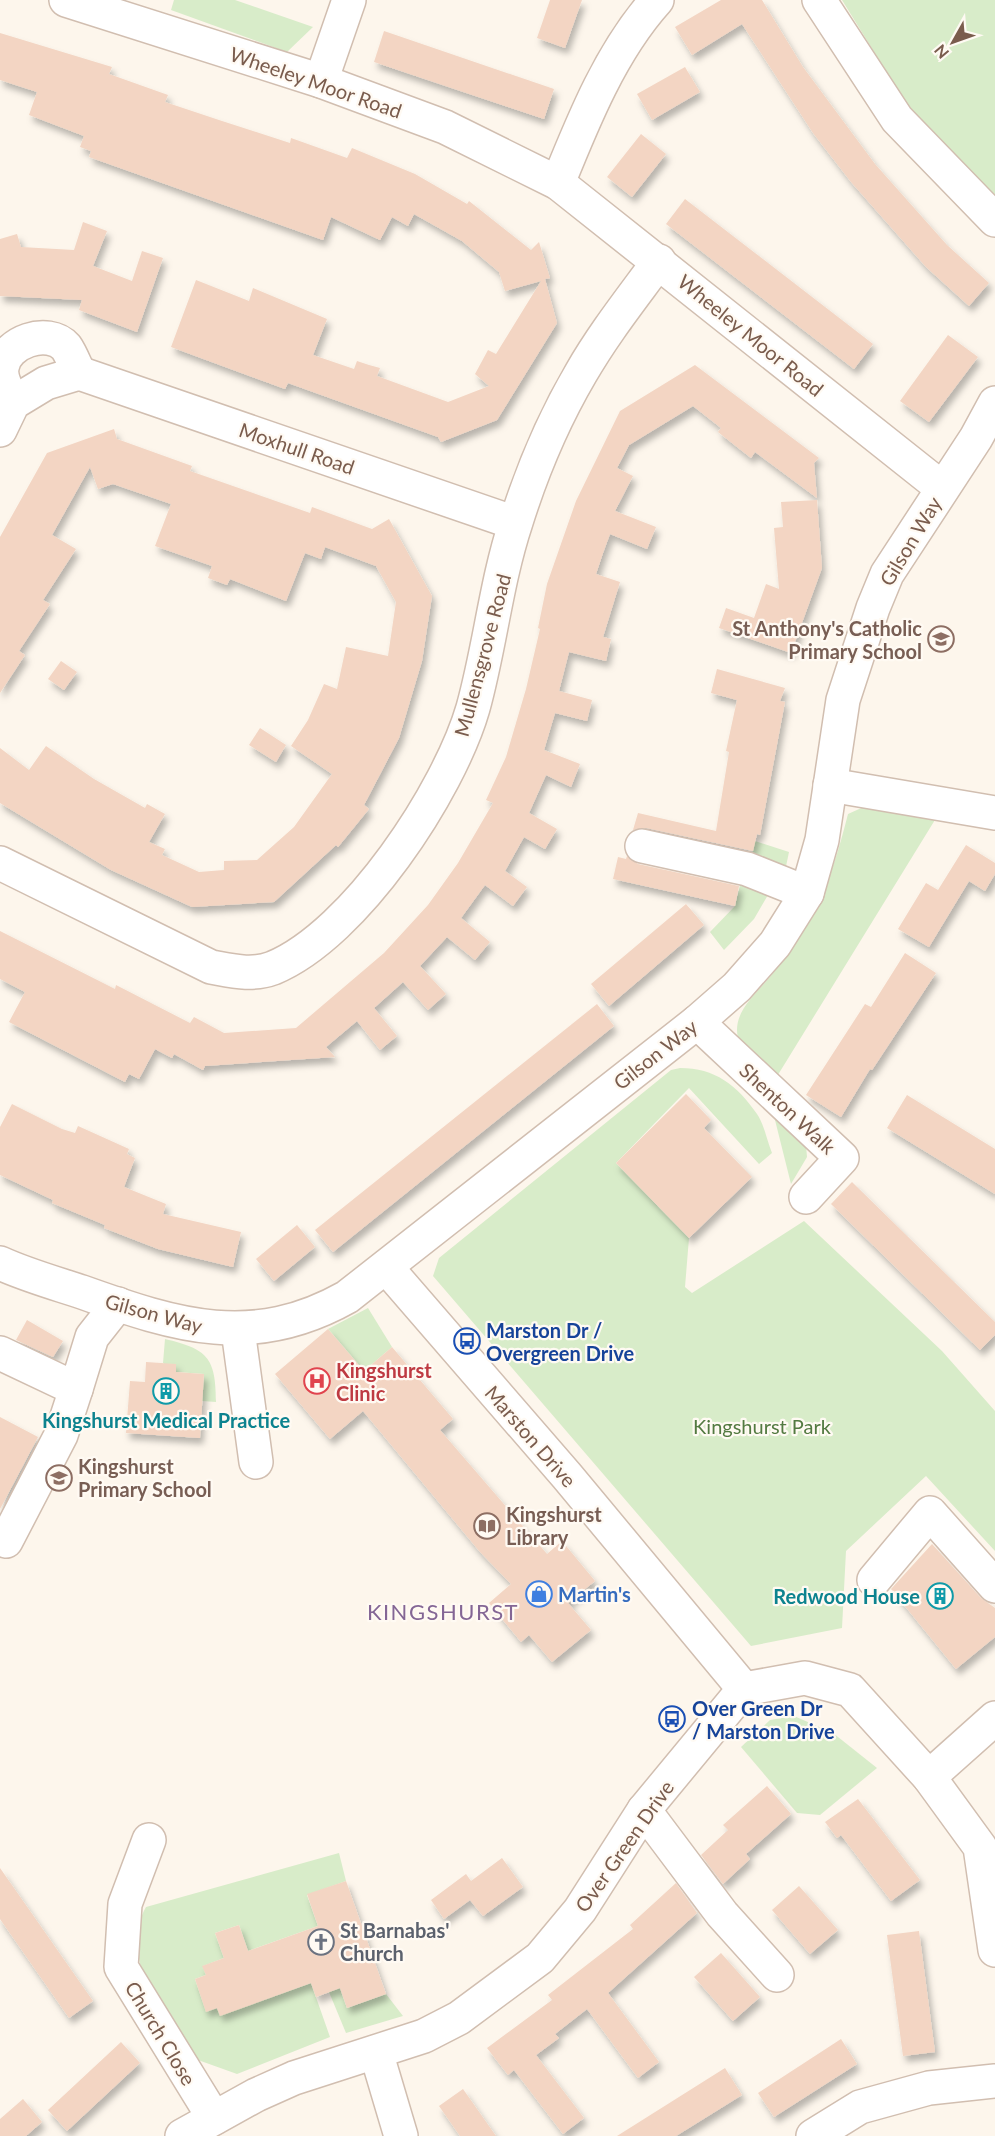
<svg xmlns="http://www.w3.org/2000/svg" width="995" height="2136" font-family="Lato,sans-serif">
  <defs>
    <filter id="shadow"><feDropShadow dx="3.5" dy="6" stdDeviation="3" flood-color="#0004"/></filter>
  </defs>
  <rect width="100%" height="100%" fill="#fdf6ec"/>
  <g fill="#d8ecc9">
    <polygon points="174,0 235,0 313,27 287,52 171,10"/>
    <polygon points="842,0 995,0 995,195 908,107"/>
    <path d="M868,805L938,815L776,1078C761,1066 737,1052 737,1030C737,1009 756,994 769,978C815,924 831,881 848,814Z"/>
    <polygon points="755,841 789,852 784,876 751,860"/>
    <polygon points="748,877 772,888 754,919 724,950 710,932 735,906 740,885"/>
    <path d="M680,1068C715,1068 737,1085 757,1114C764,1124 767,1141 772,1153L759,1164L689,1088L616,1163L689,1238L685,1287L692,1293L804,1221L942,1351L995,1411V1551L926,1476L846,1551L842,1628L751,1646L433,1276L439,1258L671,1070Z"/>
    <polygon points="773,1112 806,1145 807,1157 791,1184"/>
    <polygon points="368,1308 392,1347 364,1371 328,1329"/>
    <path d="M165,1339C207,1349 216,1357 216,1402L202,1401L204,1374L176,1372L163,1363Z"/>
    <polygon points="794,1716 833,1733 877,1768 820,1815 797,1813 741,1747 770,1720"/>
    <path d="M339,1853L346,1881L307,1895L318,1926L248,1951L239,1925L215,1933L224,1958L203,1966L206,1975L195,1979L206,2011L217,2008L220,2015L311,1983L330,2037L237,2074L198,2060L141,1968C136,1947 135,1926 146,1907Z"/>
    <polygon points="340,1988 347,2008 386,1994 403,2016 346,2033 329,1992"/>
  </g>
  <g fill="#f3d5c3" filter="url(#shadow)">
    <polygon points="550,0 582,0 565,48 537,38"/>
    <polygon points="721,0 762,0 803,67 875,164 947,245 989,283 969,306 926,267 851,182 813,133 742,24 692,55 675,27"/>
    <polygon points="384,31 554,89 544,119 374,62"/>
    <polygon points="0,33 112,67 109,74 168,95 165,102 222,121 290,143 291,138 347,158 352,148 415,174 467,204 469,201 531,250 539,242 550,278 545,279 557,323 497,420 441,442 438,437 288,383 285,389 171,347 196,280 249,301 253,288 327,319 313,355 354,369 357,361 369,365 380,368 377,376 448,402 489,386 475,374 488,350 496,354 541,281 505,291 499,272 462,241 414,214 408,226 392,217 380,240 331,217 323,240 89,157 91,151 80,147 84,136 29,115 37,92 0,80"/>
    <polygon points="685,67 700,92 652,120 637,94"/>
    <polygon points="641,134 666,154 632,197 607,177"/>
    <polygon points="685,199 873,344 854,369 666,224"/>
    <polygon points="83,222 107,231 93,266 132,281 142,251 163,258 137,332 79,310 82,300 0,296 0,239 17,234 21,247 74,250"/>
    <polygon points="948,335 978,357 929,422 900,401"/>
    <polygon points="695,365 819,458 814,463 817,498 755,452 751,458 718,432 721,428 693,406 629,445 617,468 633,476 615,511 656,527 647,549 610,534 603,553 596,574 620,582 603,637 611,639 606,661 569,652 559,691 592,700 587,721 555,713 544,750 580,764 571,787 546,775 529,813 557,829 545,849 524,837 505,871 527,887 513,906 485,885 461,918 490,942 475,960 447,937 420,966 446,994 428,1010 403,982 374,1008 397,1036 380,1050 357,1021 326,1047 335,1057 205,1066 203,1070 174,1054 172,1058 155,1049 139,1079 129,1074 125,1082 9,1022 25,992 0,979 0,931 115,989 116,985 190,1023 194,1017 224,1033 296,1028 384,953 428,905 458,863 493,803 486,800 506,757 526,689 540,629 538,628 547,584 576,501 620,411"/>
    <polygon points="114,429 117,439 192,466 190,471 310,513 312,507 372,529 389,519 432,596 422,661 399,738 364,805 369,809 338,847 336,845 274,902 192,907 111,870 0,803 0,748 29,770 46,746 94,779 145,808 147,804 165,814 149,842 165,849 162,855 199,872 224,870 224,861 257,860 294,827 332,774 291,746 308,720 324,684 337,689 346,647 388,656 396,602 376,566 325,547 321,559 305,553 286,601 230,579 227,585 208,578 212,566 155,546 171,504 113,484 98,489 90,467 52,535 76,549 43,600 50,604 19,651 25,655 0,693 0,537 47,453"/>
    <polygon points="817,500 822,568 791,653 719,628 726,608 754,618 766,584 779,589 774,528 783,527 781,502"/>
    <polygon points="61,661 77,672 64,690 48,679"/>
    <polygon points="717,669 785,688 780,701 785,702 760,835 757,834 753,851 646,828 633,830 638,813 716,831 729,752 726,751 737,700 711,693"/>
    <polygon points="260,728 286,745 276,762 249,745"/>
    <polygon points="966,845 995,863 995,874 985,891 969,881 929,947 898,929 926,883 938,890"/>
    <polygon points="627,856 638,864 739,886 735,906 613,879 618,857 626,859"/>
    <polygon points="686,904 704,925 609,1006 591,984"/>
    <polygon points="905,953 936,973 872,1070 870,1069 841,1117 806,1095 865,1004 871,1007"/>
    <polygon points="597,1004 614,1026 333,1252 315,1230"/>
    <polygon points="686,1094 711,1120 704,1128 752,1177 689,1238 616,1163"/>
    <polygon points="907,1095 995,1149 995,1194 887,1128"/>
    <polygon points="12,1104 62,1129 75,1133 78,1126 129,1149 127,1154 135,1158 124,1187 166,1204 163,1214 241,1232 233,1267 158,1249 104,1228 105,1225 52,1203 53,1200 0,1175 0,1127"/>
    <polygon points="852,1182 995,1322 995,1335 980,1350 831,1204"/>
    <polygon points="297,1225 315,1247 274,1281 256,1259"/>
    <polygon points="27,1320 63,1341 53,1357 16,1340"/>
    <polygon points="328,1329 364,1371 392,1347 453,1419 440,1430 547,1554 562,1541 595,1581 568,1603 591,1630 552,1662 529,1635 521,1642 489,1603 511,1584 480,1552 363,1411 330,1439 275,1374"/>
    <polygon points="146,1362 176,1364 176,1372 204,1374 200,1438 126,1433 130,1381 145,1382"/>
    <polygon points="0,1417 38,1437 0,1509"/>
    <polygon points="932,1544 981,1598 995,1608 995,1637 956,1669 891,1589"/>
    <polygon points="767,1786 791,1814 746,1854 750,1859 723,1884 701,1855 728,1830 723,1825"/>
    <polygon points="858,1799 920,1880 891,1901 841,1835 837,1838 825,1822"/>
    <polygon points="502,1858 523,1887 483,1916 470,1900 444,1919 431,1900 466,1874 471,1881"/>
    <polygon points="0,1868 93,2001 69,2018 0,1919"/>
    <polygon points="346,1881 386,1994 347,2008 340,1988 316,1997 311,1983 220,2016 217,2008 206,2012 195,1979 206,1975 202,1966 224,1958 215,1933 239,1925 248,1951 318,1926 307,1894"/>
    <polygon points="676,1883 697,1913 608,1993 659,2062 638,2078 587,2009 555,2034 559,2038 536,2055 584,2118 563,2134 514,2070 508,2075 487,2048 552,2000 548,1995 633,1929 630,1925"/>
    <polygon points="799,1886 838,1930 810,1954 772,1910"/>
    <polygon points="919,1931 935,2052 903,2056 887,1935"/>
    <polygon points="721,1953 760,1997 733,2021 694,1977"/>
    <polygon points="841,2039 857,2064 774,2117 758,2093"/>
    <polygon points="121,2042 140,2063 67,2131 48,2110"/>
    <polygon points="725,2068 742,2095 676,2136 617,2136"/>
    <polygon points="463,2089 496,2136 460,2136 439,2106"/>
    <polygon points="23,2099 42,2122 26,2136 0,2136 0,2119"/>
  </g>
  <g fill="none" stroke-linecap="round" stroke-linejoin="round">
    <g stroke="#d1beb0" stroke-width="36">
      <g id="minor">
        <polyline points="66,0 321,81 445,127 558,183 942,488"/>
        <polyline points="819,0 897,119 995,220"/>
        <polyline points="321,81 349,0"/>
        <path d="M558,183C583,121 611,51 657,0"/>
        <path d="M13,403C9,393 0,379 2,368C5,342 48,327 66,347C71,354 75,365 79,373"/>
        <polyline points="0,430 13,403 46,383 79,373 515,523"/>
        <polyline points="830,785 995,813"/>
        <polyline points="642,846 747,869 807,893"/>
        <path d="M0,863L211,967C233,971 252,976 273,968C355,934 449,791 473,708C490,647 496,582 516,522C532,471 554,419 581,373C604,333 632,298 659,261"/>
        <polyline points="697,1022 842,1158 806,1197"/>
        <path d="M0,1263C26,1275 55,1283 82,1292C177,1326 253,1350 347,1297L697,1022L737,987L775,944L807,893L822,840L843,700L873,608L887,574L976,438L995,403"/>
        <polyline points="386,1267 567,1476 744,1689"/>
        <polyline points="238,1330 256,1462"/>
        <polyline points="0,1353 76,1389 92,1337 118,1304"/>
        <polyline points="6,1541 61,1435 76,1389"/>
        <polyline points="874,1580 930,1513 995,1586"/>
        <polyline points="929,1777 995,1718"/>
        <polyline points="644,1810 722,1914 777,1975"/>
        <polyline points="149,1840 125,1904 121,1967 214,2118"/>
        <polyline points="376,2052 401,2136"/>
        <polyline points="182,2136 256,2095 294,2078 424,2036 459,2018 540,1958 580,1910 644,1810 744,1689 805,1678 850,1690 929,1777 980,1847 995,1950"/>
        <polyline points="813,2136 860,2107 929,2088 995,2081"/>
      </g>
    </g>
    <use href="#minor" stroke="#fff" stroke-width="33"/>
  </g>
  <defs>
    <g id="school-ring" transform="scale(1.35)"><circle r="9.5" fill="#fffaf3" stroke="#8d6e63" stroke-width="1.5"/><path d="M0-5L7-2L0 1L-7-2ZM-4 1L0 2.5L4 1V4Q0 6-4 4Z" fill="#8d6e63"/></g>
    <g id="bus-ring" transform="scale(1.35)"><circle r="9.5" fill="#fffaf3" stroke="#1a4fb4" stroke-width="1.5"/><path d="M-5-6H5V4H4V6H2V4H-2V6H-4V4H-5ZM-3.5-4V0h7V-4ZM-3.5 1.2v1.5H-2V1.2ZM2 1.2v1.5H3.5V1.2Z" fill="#1a4fb4"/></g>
    <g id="hospital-ring" transform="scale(1.35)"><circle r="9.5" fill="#fffaf3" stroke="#e0444e" stroke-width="1.5"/><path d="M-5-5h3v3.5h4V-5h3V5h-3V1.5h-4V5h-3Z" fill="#e0444e"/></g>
    <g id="building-ring" transform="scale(1.35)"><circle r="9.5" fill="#fffaf3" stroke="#0f9aa8" stroke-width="1.5"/><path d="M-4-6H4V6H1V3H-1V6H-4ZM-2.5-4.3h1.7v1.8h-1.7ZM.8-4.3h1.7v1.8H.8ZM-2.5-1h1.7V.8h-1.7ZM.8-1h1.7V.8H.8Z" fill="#0f9aa8"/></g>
    <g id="library-ring" transform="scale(1.35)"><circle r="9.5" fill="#fffaf3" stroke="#8d6e63" stroke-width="1.5"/><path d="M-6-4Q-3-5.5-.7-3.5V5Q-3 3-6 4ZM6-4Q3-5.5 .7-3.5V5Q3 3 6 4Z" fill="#8d6e63"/></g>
    <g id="shop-ring" transform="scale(1.35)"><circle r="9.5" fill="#fffaf3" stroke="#3f7fe0" stroke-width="1.5"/><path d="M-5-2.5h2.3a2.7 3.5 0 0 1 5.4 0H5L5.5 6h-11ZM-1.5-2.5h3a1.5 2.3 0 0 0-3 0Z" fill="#3f7fe0"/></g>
    <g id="church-ring" transform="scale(1.35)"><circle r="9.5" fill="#fffaf3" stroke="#6b7280" stroke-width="1.5"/><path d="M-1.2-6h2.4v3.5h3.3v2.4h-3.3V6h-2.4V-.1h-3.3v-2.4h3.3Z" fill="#6b7280"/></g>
  </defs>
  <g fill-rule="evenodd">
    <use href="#school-ring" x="941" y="639"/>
    <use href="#bus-ring" x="467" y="1341"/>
    <use href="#hospital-ring" x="317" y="1381"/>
    <use href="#building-ring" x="166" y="1391"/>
    <use href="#school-ring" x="59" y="1478"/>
    <use href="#library-ring" x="487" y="1526"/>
    <use href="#shop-ring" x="539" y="1594"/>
    <use href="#building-ring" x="940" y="1596"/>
    <use href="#bus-ring" x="672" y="1719"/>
    <use href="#church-ring" x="321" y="1942"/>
  </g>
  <g text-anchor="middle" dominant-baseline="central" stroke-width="4.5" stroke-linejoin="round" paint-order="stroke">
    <g font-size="20" fill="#7a5c4d" stroke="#fffaf3">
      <text transform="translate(316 82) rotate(19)">Wheeley Moor Road</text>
      <text transform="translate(751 335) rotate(39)">Wheeley Moor Road</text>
      <text transform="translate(297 448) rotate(19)">Moxhull Road</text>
      <text transform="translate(910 541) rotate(-59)">Gilson Way</text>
      <text transform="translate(482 655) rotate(-75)">Mullensgrove Road</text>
      <text transform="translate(655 1054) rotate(-38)">Gilson Way</text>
      <text transform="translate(788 1108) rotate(43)">Shenton Walk</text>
      <text transform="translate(154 1313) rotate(15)">Gilson Way</text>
      <text transform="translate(531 1436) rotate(49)">Marston Drive</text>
      <text transform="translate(624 1846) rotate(-55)">Over Green Drive</text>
      <text transform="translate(161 2033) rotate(59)">Church Close</text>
    </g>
    <g font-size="20" font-weight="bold" fill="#785e54" stroke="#fffaf3" text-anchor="start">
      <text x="922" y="628" text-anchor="end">St Anthony's Catholic<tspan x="922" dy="23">Primary School</tspan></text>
      <text x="78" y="1466">Kingshurst<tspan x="78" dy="23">Primary School</tspan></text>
      <text x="506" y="1514">Kingshurst<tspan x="506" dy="23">Library</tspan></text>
    </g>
    <g font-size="20" font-weight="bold" fill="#164399" stroke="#fffaf3" text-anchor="start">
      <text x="486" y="1330">Marston Dr /<tspan x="486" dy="23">Overgreen Drive</tspan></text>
      <text x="692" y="1708">Over Green Dr<tspan x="692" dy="23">/ Marston Drive</tspan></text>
    </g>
    <g font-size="20" font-weight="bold" fill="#be3a42" stroke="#fffaf3" text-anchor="start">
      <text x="336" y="1370">Kingshurst<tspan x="336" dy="23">Clinic</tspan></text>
    </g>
    <g font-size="20" font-weight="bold" fill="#0d838f" stroke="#fffaf3">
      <text x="166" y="1420">Kingshurst Medical Practice</text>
      <text x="920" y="1596" text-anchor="end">Redwood House</text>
    </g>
    <g font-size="20" fill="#537a41" stroke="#fffaf3">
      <text x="762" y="1426">Kingshurst Park</text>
    </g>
    <g font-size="20" font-weight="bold" fill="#366cbe" stroke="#fffaf3" text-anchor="start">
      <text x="558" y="1594">Martin's</text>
    </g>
    <g font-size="20" font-weight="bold" fill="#5b616d" stroke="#fffaf3" text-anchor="start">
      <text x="340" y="1930">St Barnabas'<tspan x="340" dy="23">Church</tspan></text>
    </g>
    <g font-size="22" letter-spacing="1.5" fill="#846695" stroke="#fffaf3">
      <text x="443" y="1611">KINGSHURST</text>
    </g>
  </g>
  <g transform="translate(953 42) rotate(230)" stroke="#fffaf3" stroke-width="4.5" paint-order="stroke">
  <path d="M0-4.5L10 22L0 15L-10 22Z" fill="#7a5c4d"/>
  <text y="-9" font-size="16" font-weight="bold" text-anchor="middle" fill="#7a5c4d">N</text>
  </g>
</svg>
